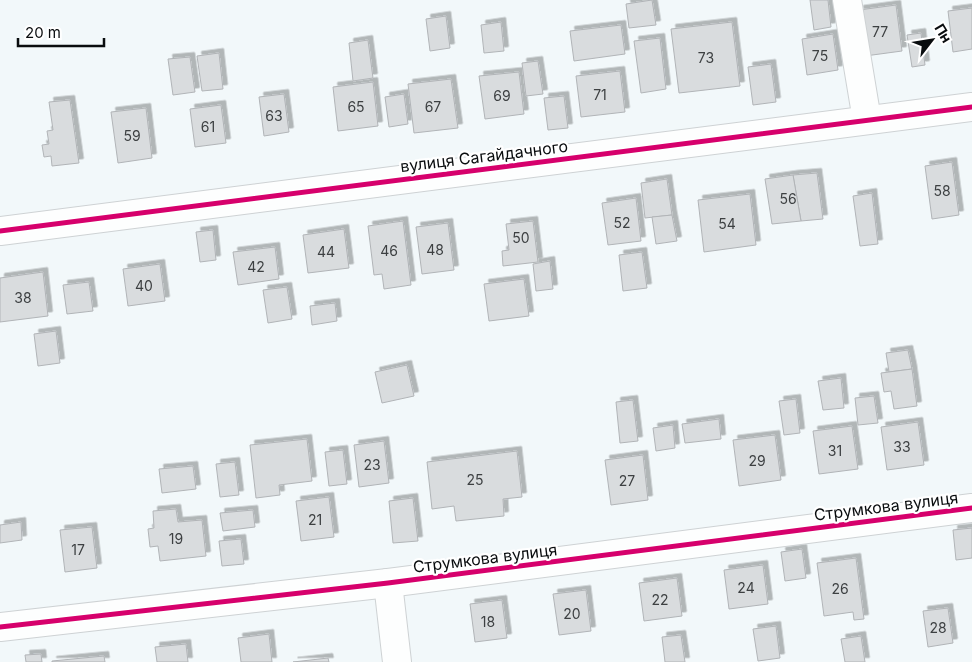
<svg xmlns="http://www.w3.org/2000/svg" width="972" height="662" font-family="Inter,sans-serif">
  <defs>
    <filter id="shadow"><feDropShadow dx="4.5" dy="-4.5" stdDeviation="0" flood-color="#0004"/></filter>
  </defs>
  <rect width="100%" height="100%" fill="#f2f8fa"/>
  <g fill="#d9dcde" stroke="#b1b4b7" filter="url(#shadow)">
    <polygon points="652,0 656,25 629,28 626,4"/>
    <polygon points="810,0 828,0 831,27 814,30"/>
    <polygon points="896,5 902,51 865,56 859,10"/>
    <polygon points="972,8 972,49 953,52 948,11"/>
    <polygon points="446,16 450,48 430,51 426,19"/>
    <polygon points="501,22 504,51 484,53 481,25"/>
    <polygon points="732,22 740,86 679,93 671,29"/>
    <polygon points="621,25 625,54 574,61 570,31"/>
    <polygon points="921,33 925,65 912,67 907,35"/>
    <polygon points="833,34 838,70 807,75 802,39"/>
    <polygon points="660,38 666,89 641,93 634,41"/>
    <polygon points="368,40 373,78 353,81 349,43"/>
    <polygon points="219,53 223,89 202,91 197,56"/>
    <polygon points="190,57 195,92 173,95 168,59"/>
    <polygon points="538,61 543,94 526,96 522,63"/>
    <polygon points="771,64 776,102 753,105 748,67"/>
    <polygon points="620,71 625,112 581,117 576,76"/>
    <polygon points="519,72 524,114 485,119 479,76"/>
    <polygon points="451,79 458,128 414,133 408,84"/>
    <polygon points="373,82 378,126 338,131 333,87"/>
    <polygon points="284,94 289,132 264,136 259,97"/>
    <polygon points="404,94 408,124 389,127 385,97"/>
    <polygon points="564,96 568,128 548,130 544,98"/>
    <polygon points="70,100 79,163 52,166 51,156 44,157 42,145 49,144 47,131 53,130 49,102"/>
    <polygon points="221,105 226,143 195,147 190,109"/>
    <polygon points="146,108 152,158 118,163 111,112"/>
    <polygon points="952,162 959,215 932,219 925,166"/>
    <polygon points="817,173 823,219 801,221 793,175"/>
    <polygon points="793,175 801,221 772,224 765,179"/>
    <polygon points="667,179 672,215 645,218 641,183"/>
    <polygon points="872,193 878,244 860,246 853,196"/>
    <polygon points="750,194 756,245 704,252 698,200"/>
    <polygon points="636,198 641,241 608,245 602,203"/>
    <polygon points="672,215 677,241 656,244 652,217"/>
    <polygon points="403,221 411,285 384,289 382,274 374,275 368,226"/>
    <polygon points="533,221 538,262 503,266 502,251 509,250 506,224"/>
    <polygon points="448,223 454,270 422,274 416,227"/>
    <polygon points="344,229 349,268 308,273 303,235"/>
    <polygon points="213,230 216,260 200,262 196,232"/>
    <polygon points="275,247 279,279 238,285 233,252"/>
    <polygon points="642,252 647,288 623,291 619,255"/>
    <polygon points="550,261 553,289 536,291 533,264"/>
    <polygon points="160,264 165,301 128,306 123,269"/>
    <polygon points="43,272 48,316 0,322 0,278"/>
    <polygon points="524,279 529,316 489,321 484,284"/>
    <polygon points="89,282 93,311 67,314 63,285"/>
    <polygon points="287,287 292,319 268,323 263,290"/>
    <polygon points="335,303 337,321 312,325 310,306"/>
    <polygon points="56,331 60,363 38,366 34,334"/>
    <polygon points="908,350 912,369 889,372 886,353"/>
    <polygon points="407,365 414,396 382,403 375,372"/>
    <polygon points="912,369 917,406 894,409 891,391 884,392 881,373"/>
    <polygon points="841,378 844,408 823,410 818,381"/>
    <polygon points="874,396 878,423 858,425 855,398"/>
    <polygon points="796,399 800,433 784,435 779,401"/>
    <polygon points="633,400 638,441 620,443 616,402"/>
    <polygon points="719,419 721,439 685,443 682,424"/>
    <polygon points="918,422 924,465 887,470 881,427"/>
    <polygon points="673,425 675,448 656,451 653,428"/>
    <polygon points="852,426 858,469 819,474 813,431"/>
    <polygon points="775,435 781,480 739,486 733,440"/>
    <polygon points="307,439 312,481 279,485 280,495 256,498 250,445"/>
    <polygon points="384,441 389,483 359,487 354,445"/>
    <polygon points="343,450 347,484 329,486 325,452"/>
    <polygon points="517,451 522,497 503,499 504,516 456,521 454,506 432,509 427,462"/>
    <polygon points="643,455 648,500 611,505 605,460"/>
    <polygon points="235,462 239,495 220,497 216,464"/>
    <polygon points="193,466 196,489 162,493 159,469"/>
    <polygon points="329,497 334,537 301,541 296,501"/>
    <polygon points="413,498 418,541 393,543 389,501"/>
    <polygon points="176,509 178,522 202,520 206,556 160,561 158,546 150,547 148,529 154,528 153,511"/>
    <polygon points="253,510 255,527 223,531 220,513"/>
    <polygon points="21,522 22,540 0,543 0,525"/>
    <polygon points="92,527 97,568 65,572 60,530"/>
    <polygon points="972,528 972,558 956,560 953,530"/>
    <polygon points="241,539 244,564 222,566 219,541"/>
    <polygon points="802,549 806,578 785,581 781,552"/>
    <polygon points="856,558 864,619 854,620 853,612 824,616 817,563"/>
    <polygon points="763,565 768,604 729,609 724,570"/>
    <polygon points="677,578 682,616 644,621 639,583"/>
    <polygon points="586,590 591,631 559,635 553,594"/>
    <polygon points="502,600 507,638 475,642 470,604"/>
    <polygon points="948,608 953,643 928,647 923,611"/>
    <polygon points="776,626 780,658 758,661 753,629"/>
    <polygon points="269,634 272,662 241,662 238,638"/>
    <polygon points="681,635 685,662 665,662 662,637"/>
    <polygon points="861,636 865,662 845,662 841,639"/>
    <polygon points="186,644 188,662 157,662 155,647"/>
    <polygon points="41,654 42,662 26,662 25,655"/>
    <polygon points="104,656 105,662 52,662 52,661"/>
    <polygon points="328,658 329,662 293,662"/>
  </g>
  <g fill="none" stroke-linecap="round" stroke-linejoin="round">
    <g stroke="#ced2d4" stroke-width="30">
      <g id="minor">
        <polyline points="847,0 867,120"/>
        <polyline points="0,231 972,107"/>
        <polyline points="388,583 397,662"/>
        <polyline points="0,627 388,583 972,508"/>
      </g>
    </g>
    <use href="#minor" stroke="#fdfefe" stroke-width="28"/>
    <g stroke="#fff" stroke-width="8">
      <g id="cycleway">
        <polyline points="0,231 972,107"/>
        <polyline points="0,627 388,583 972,508"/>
      </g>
    </g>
    <use href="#cycleway" stroke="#d6006c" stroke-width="5"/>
  </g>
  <g text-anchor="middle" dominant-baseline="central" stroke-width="4.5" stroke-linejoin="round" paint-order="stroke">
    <g font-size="14" fill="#3d4042">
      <text x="880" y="31">77</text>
      <text x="820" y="55">75</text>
      <text x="706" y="57">73</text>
      <text x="600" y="94">71</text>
      <text x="502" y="95">69</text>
      <text x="356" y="106">65</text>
      <text x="433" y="106">67</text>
      <text x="274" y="115">63</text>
      <text x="208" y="126">61</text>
      <text x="132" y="135">59</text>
      <text x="942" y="190">58</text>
      <text x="788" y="198">56</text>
      <text x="622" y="222">52</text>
      <text x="727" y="223">54</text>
      <text x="521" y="237">50</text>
      <text x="435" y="249">48</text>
      <text x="389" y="250">46</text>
      <text x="326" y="251">44</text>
      <text x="256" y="266">42</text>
      <text x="144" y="285">40</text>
      <text x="23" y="297">38</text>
      <text x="902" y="446">33</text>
      <text x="835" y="450">31</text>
      <text x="757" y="460">29</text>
      <text x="372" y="464">23</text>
      <text x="475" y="479">25</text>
      <text x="627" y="480">27</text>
      <text x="315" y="519">21</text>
      <text x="176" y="538">19</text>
      <text x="78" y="549">17</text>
      <text x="746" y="587">24</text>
      <text x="840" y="588">26</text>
      <text x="660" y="599">22</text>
      <text x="572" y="613">20</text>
      <text x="488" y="621">18</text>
      <text x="938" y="627">28</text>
    </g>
    <g font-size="16" fill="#090c0e" stroke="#fff">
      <text transform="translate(484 156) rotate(-7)">вулиця Сагайдачного</text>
      <text transform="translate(886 506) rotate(-7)">Струмкова вулиця</text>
      <text transform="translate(485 558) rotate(-7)">Струмкова вулиця</text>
    </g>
  </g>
  <g transform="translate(932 40) rotate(59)" stroke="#ffffff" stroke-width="4" paint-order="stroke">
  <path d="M0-4L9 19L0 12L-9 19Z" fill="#090c0e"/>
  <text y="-8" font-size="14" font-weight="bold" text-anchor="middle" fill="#090c0e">Пн</text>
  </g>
  <path d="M18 38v8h86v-8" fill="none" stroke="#090c0e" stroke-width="2.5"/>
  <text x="25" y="38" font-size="15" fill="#090c0e" stroke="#ffffff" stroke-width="4" paint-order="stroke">20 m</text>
</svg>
